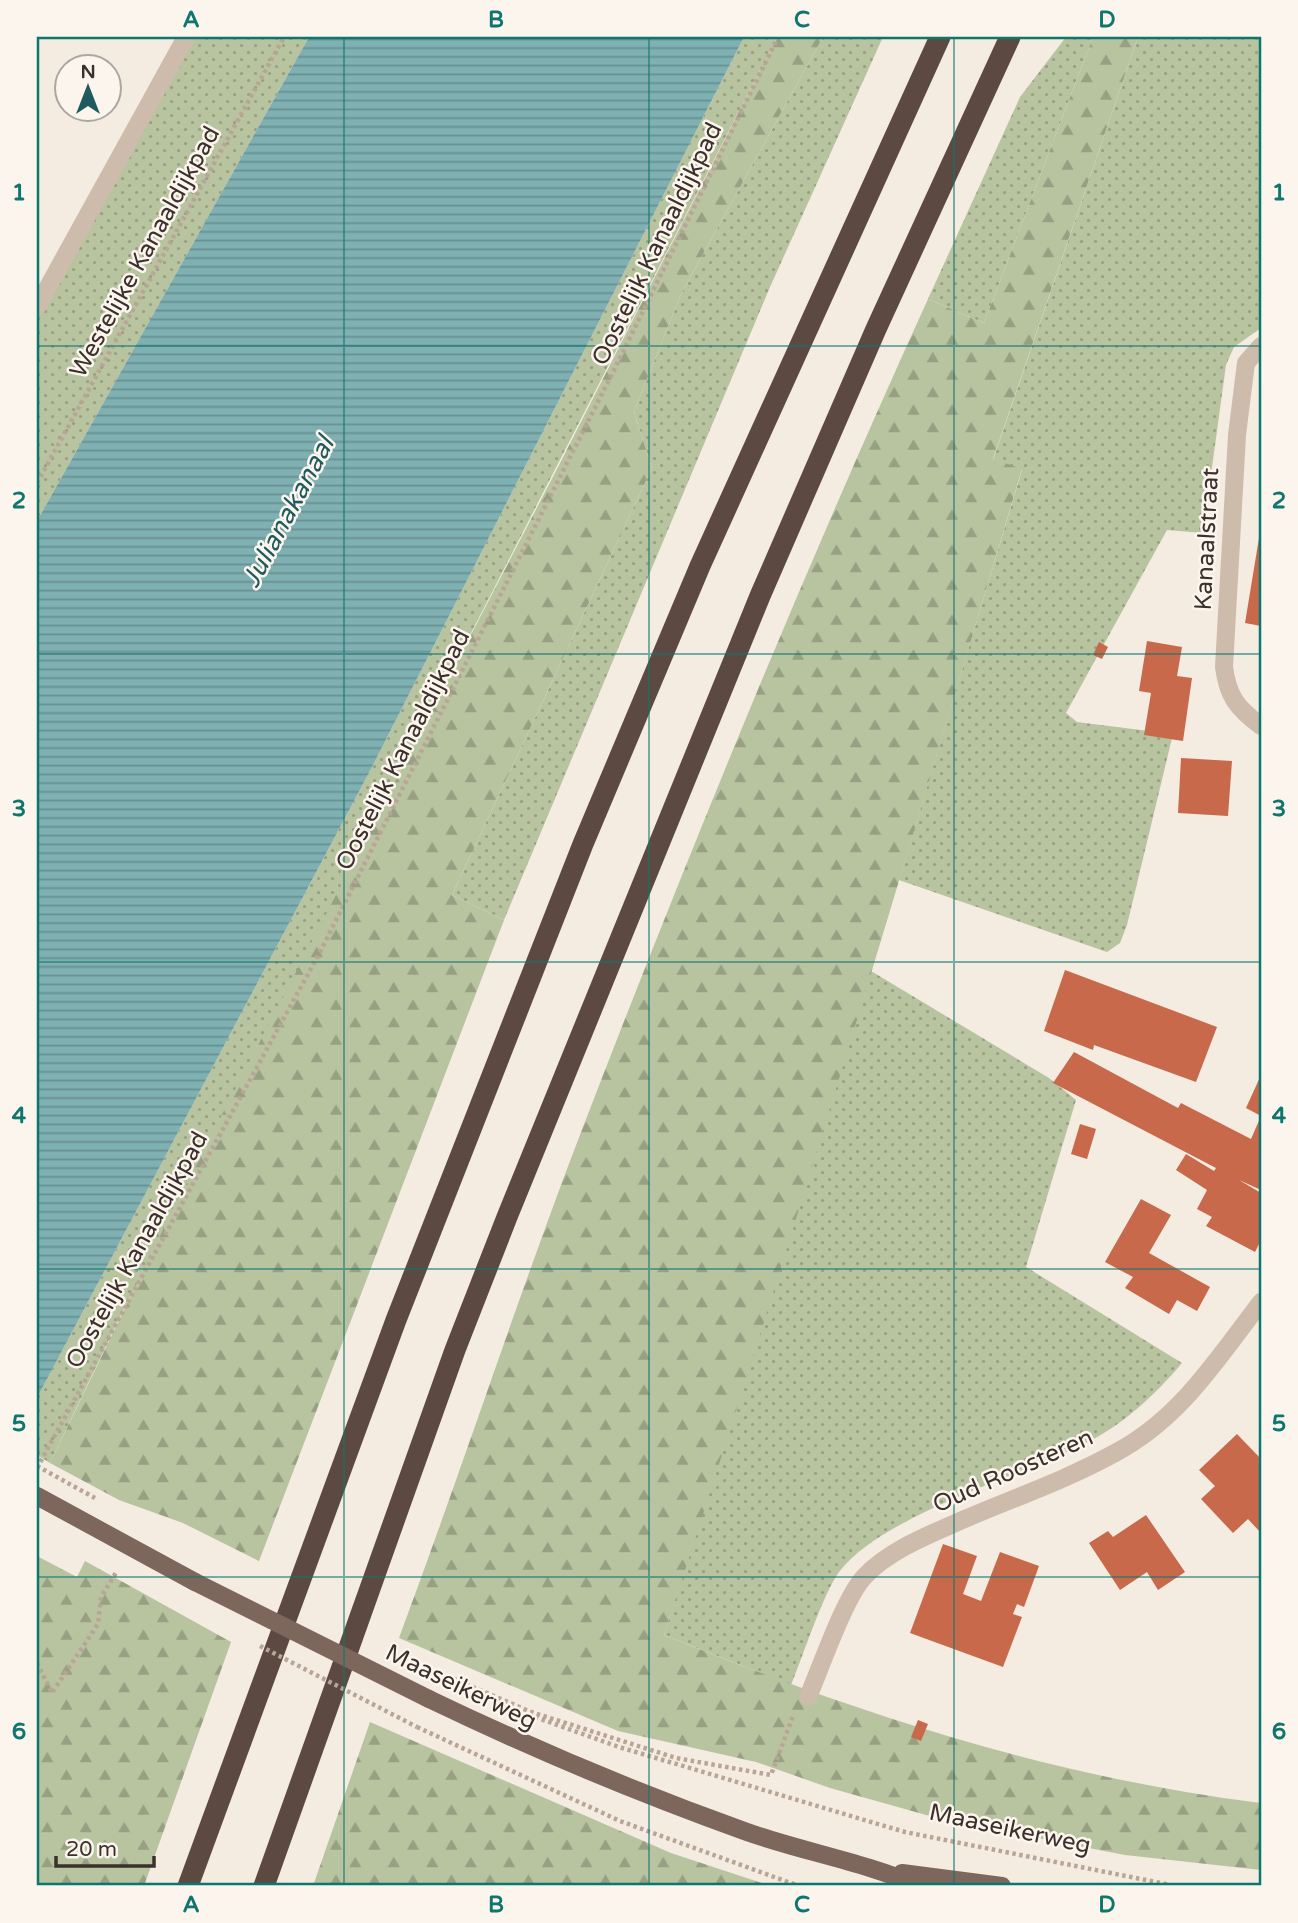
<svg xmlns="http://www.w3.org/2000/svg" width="1298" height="1923" font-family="'Varela Round',sans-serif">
  <defs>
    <pattern id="grass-dots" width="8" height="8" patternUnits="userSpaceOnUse" patternTransform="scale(1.75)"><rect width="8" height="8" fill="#b8c4a0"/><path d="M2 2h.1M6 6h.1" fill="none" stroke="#97a083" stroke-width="1.8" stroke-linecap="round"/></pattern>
    <pattern id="forest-firs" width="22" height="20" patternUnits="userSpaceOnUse" patternTransform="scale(1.75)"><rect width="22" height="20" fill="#b8c4a0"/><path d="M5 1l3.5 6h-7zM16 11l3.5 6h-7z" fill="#97a083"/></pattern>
    <pattern id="water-rules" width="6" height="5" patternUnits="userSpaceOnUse" patternTransform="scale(1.75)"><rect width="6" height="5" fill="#7fb0b2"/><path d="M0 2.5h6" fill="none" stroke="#699091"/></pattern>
  </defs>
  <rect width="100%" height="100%" fill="#f4ebe1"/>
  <g fill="url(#grass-dots)">
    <polygon points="185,37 309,37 37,521 37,307"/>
    <polygon points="744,37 777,37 117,1323 50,1463 37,1455 37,1398 372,767"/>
    <polygon points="823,37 883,37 770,287 504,920 452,895 652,468 634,412 681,294"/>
    <polygon points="1066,37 1093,37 984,323 928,299 1020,97"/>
    <polygon points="1138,37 1261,37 1261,328 1234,347 1226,365 1203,533 1167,530 1066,713 1077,722 1173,734 1127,925 1120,943 1107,952 899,880 1022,470 993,460"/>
    <path d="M871,971L1049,1078L1076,1100L1026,1267L1182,1363C1154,1396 1123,1425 1084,1444C1018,1477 883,1515 839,1572C823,1594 803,1656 791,1685L664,1635Z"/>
  </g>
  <g fill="url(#forest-firs)">
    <polygon points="777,37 823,37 681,294 634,412 652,468 452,895 504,920 259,1561 183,1523 119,1500 50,1463 172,1211 558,467"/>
    <path d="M1093,37H1138L993,459L1022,469C906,859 790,1249 664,1635C860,1714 1051,1777 1261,1803V1870L1125,1855L944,1820L830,1788L756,1762L618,1731L399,1638C462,1469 518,1296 583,1127C690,849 804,571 928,299L984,323Z"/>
    <polygon points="37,1556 77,1577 85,1561 231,1642 144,1886 37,1886"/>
    <polygon points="370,1722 671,1853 771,1886 313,1886"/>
  </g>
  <polygon fill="url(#water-rules)" points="309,37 744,37 372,767 37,1398 37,521"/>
  <g fill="#c8694b">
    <polygon points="1260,532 1261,533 1261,626 1245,623"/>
    <polygon points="1147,641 1182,647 1177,676 1192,678 1183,741 1144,735 1151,693 1139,691"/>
    <polygon points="1099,642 1108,647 1102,659 1093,655"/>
    <polygon points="1181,758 1232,761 1228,816 1178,813"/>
    <polygon points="1065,970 1217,1027 1196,1082 1094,1045 1093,1050 1044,1031"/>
    <polygon points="1074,1052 1178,1108 1181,1103 1251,1139 1261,1116 1246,1108 1261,1075 1261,1190 1239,1180 1261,1193 1261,1240 1255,1252 1206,1226 1212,1217 1197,1209 1207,1190 1176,1170 1186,1154 1214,1171 1216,1168 1053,1083"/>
    <polygon points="1080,1124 1096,1129 1087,1159 1071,1154"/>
    <polygon points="1141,1199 1171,1215 1149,1253 1210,1287 1197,1311 1177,1300 1169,1314 1125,1288 1133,1277 1105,1262"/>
    <polygon points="1237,1434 1261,1459 1261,1533 1248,1519 1233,1533 1201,1499 1215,1486 1199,1470"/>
    <polygon points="1146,1515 1185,1572 1158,1590 1147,1572 1120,1590 1089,1543 1108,1531 1113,1537"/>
    <polygon points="943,1544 977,1556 963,1594 981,1601 1000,1552 1039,1566 1024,1607 1017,1604 1013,1614 1022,1617 1003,1667 910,1633"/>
    <polygon points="918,1720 928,1724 921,1741 911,1737"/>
  </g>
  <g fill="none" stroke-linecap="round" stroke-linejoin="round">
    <g stroke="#b9a596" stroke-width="4.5" stroke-dasharray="3.5 3.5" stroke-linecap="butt">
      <polyline points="37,483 284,37"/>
      <polyline points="37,1468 319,954 615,368 778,37"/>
      <polyline points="37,1663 52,1693 98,1624 101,1597 117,1571"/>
      <polyline points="446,1678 452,1678 531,1712 676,1758 771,1775 793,1716"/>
      <polyline points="535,1717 619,1747 905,1832 1176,1886"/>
      <polyline points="417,1727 620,1821 799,1886"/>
    </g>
    <g stroke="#cdbbac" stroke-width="18">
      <polyline points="37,307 186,37"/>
      <path d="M1261,346L1246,363L1237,435L1224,667C1228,697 1237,708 1261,726"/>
      <path d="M808,1697C821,1667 844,1599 864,1577C888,1551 928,1535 960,1521C1011,1499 1066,1480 1115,1453C1180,1419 1218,1358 1261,1302"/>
    </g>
    <g stroke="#7d675c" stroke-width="18">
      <polyline points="37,1496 195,1582"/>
      <path d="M429,1699C533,1749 638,1793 747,1832C804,1852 864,1862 919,1886"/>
      <polyline points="902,1873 1002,1886"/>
    </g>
    <g stroke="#5c4a42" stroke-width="21">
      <polyline points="188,1886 396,1320 583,844 700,566 940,37"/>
      <polyline points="264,1886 455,1350 507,1217 760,596 876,329 1010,37"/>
    </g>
    <g stroke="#b9a596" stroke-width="4.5" stroke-dasharray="3.5 3.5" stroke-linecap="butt">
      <polyline points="37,1466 95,1498"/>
      <polyline points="260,1646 417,1727"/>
    </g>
    <polyline stroke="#7d675c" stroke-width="18" points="195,1582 429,1699"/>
  </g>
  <path fill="none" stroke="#0f766e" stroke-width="2" stroke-opacity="0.55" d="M344,37V1886M649,37V1886M954,37V1886M37,346H1261M37,654H1261M37,962H1261M37,1269H1261M37,1577H1261"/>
  <g text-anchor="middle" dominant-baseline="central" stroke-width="5" stroke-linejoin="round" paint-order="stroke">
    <g font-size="24" fill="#3b302b" stroke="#fbf5ee">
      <text transform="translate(657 244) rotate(-64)">Oostelijk Kanaaldijkpad</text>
      <text transform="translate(145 252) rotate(-61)">Westelijke Kanaaldijkpad</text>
      <text transform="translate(1207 539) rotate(-87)">Kanaalstraat</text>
      <text transform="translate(403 750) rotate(-63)">Oostelijk Kanaaldijkpad</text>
      <text transform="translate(137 1250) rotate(-61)">Oostelijk Kanaaldijkpad</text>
      <text transform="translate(1013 1471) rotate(-24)">Oud Roosteren</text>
      <text transform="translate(461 1687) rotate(26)">Maaseikerweg</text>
      <text transform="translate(1010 1829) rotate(12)">Maaseikerweg</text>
    </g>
    <g font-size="26" font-style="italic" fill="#1f5a5e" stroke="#fbf5ee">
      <text transform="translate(288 512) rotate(-62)">Julianakanaal</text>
    </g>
  </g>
  <rect width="1298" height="1923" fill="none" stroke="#fbf5ee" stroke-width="77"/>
  <g transform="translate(88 88)"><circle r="33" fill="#fbf5ee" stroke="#aea6a0" stroke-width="2"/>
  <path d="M0-5L12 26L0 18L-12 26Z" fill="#1f5a5e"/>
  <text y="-10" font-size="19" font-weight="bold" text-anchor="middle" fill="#3b302b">N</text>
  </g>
  <path d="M56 1856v10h98v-10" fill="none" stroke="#3b302b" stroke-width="3.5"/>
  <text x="66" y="1856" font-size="21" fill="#3b302b" stroke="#fbf5ee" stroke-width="5" paint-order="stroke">20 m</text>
  <rect x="38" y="38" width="1222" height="1846" fill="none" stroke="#0f766e" stroke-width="2.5"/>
  <g font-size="23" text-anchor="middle" font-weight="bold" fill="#0f766e">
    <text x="191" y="27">A</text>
    <text x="496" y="27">B</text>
    <text x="802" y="27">C</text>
    <text x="1107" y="27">D</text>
    <text x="19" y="200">1</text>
    <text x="1279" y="200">1</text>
    <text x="19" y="508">2</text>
    <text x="1279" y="508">2</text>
    <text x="19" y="816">3</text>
    <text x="1279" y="816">3</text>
    <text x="19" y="1123">4</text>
    <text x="1279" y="1123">4</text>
    <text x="19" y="1431">5</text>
    <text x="1279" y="1431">5</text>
    <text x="19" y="1739">6</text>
    <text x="1279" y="1739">6</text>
    <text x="191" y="1912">A</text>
    <text x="496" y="1912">B</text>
    <text x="802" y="1912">C</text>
    <text x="1107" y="1912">D</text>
  </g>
</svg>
